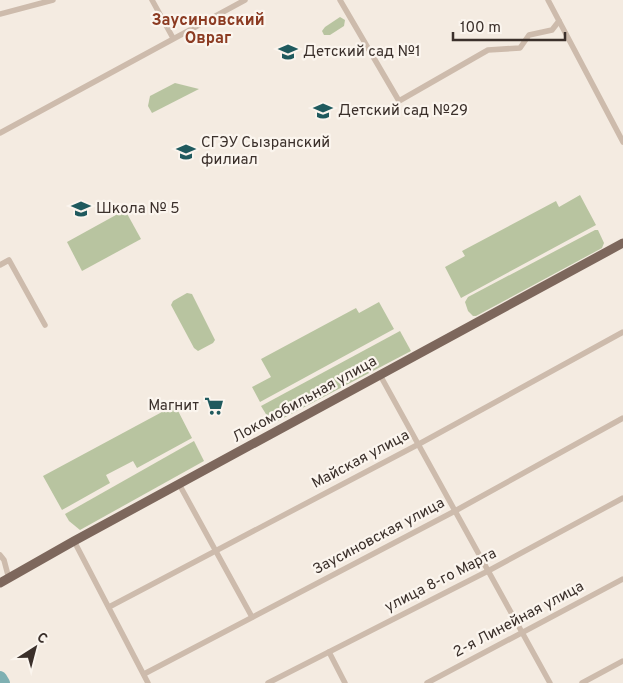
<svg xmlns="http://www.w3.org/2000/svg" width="623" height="683" font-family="Overpass,sans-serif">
  <rect width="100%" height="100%" fill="#f4ebe1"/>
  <g fill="#b8c4a0">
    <polygon points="340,17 345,20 344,26 330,35 324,35 322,31 325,27"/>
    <polygon points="175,83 199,89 152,113 148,106 150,96"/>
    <polygon points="580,195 596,225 461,298 445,267 465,256 462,251 556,201 559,207"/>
    <polygon points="125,210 141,239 82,271 67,242"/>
    <polygon points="595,230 598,230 604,243 602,248 476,316 473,316 468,311 465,302 468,297"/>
    <polygon points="187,293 192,294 215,340 213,343 198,351 194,348 171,305 173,301"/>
    <polygon points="379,302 394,329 260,402 252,387 271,377 261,359 356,308 359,313"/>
    <polygon points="400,331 411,351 272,424 261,406"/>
    <polygon points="175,405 192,438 137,468 133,461 106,475 110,483 62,510 43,476"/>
    <polygon points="194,441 204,461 80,530 69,521 65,514"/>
  </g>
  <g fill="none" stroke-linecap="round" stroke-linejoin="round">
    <polyline stroke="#7fb0b2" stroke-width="14" points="0,678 3,683"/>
    <g stroke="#cdbbac" stroke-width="5.5">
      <polyline points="152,0 173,38"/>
      <polyline points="340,0 399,101 488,50 520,48 529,35 552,30 559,21"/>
      <polyline points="548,0 623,142"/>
      <polyline points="0,14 53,0"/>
      <polyline points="0,133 245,0"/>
      <polyline points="0,265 9,260 45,325"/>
      <polyline points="380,375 550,683"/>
      <polyline points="179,484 252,617"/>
      <polyline points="74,541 148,683"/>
      <polyline points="0,555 4,560 9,579"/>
      <polyline points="109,607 419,444 623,332"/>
      <polyline points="329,652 345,683"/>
      <polyline points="144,674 455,511 623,418"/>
      <polyline points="268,683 488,571 623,498"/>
      <polyline points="427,683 623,579"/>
      <polyline points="582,683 623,661"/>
    </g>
    <polyline stroke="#7d675c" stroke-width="9" points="0,583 74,541 623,243"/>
  </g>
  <defs>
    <g id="school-bare" transform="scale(1.5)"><path d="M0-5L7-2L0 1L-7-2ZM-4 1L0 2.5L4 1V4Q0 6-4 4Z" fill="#1f5a5e" stroke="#fbf5ee" stroke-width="2.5" paint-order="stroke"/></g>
    <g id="university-bare" transform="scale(1.5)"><path d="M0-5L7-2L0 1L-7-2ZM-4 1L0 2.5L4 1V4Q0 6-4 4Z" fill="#1f5a5e" stroke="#fbf5ee" stroke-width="2.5" paint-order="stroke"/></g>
    <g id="supermarket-bare" transform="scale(1.5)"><path d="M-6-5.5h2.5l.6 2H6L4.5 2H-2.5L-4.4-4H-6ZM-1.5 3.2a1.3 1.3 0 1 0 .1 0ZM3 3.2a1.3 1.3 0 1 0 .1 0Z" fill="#1f5a5e" stroke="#fbf5ee" stroke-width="2.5" paint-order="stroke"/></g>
  </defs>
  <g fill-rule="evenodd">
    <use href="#school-bare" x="288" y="52"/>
    <use href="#school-bare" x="323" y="111"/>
    <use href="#university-bare" x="186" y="152"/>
    <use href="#school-bare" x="81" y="209"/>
    <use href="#supermarket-bare" x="214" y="406"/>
  </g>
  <g text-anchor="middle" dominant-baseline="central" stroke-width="4.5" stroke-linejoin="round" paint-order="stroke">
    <g font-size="15" fill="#3b302b" stroke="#fbf5ee" text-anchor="start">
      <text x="303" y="52">Детский сад №1</text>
      <text x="338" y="111">Детский сад №29</text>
      <text x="201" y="143">СГЭУ Сызранский<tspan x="201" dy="17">филиал</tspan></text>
      <text x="96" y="209">Школа № 5</text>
      <text x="199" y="406" text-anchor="end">Магнит</text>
    </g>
    <g font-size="15" fill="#3b302b" stroke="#fbf5ee">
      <text transform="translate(305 400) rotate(-29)">Локомобильная улица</text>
      <text transform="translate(361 460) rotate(-28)">Майская улица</text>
      <text transform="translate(379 537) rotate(-28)">Заусиновская улица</text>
      <text transform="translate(441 581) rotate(-27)">улица 8-го Марта</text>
      <text transform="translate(519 620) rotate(-28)">2-я Линейная улица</text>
    </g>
    <g font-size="16" font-weight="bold" fill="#8c3b22" stroke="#fbf5ee">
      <text x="208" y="21">Заусиновский<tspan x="208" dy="18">Овраг</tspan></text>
    </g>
  </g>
  <g transform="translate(35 648) rotate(36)" stroke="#fbf5ee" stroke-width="4" paint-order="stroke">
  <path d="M0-4L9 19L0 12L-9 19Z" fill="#3b302b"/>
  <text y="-8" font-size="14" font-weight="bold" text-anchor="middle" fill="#3b302b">С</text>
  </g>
  <path d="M453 32v8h112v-8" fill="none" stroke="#3b302b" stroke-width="2.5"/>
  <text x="460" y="32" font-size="15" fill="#3b302b" stroke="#fbf5ee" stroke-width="4" paint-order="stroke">100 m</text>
</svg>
